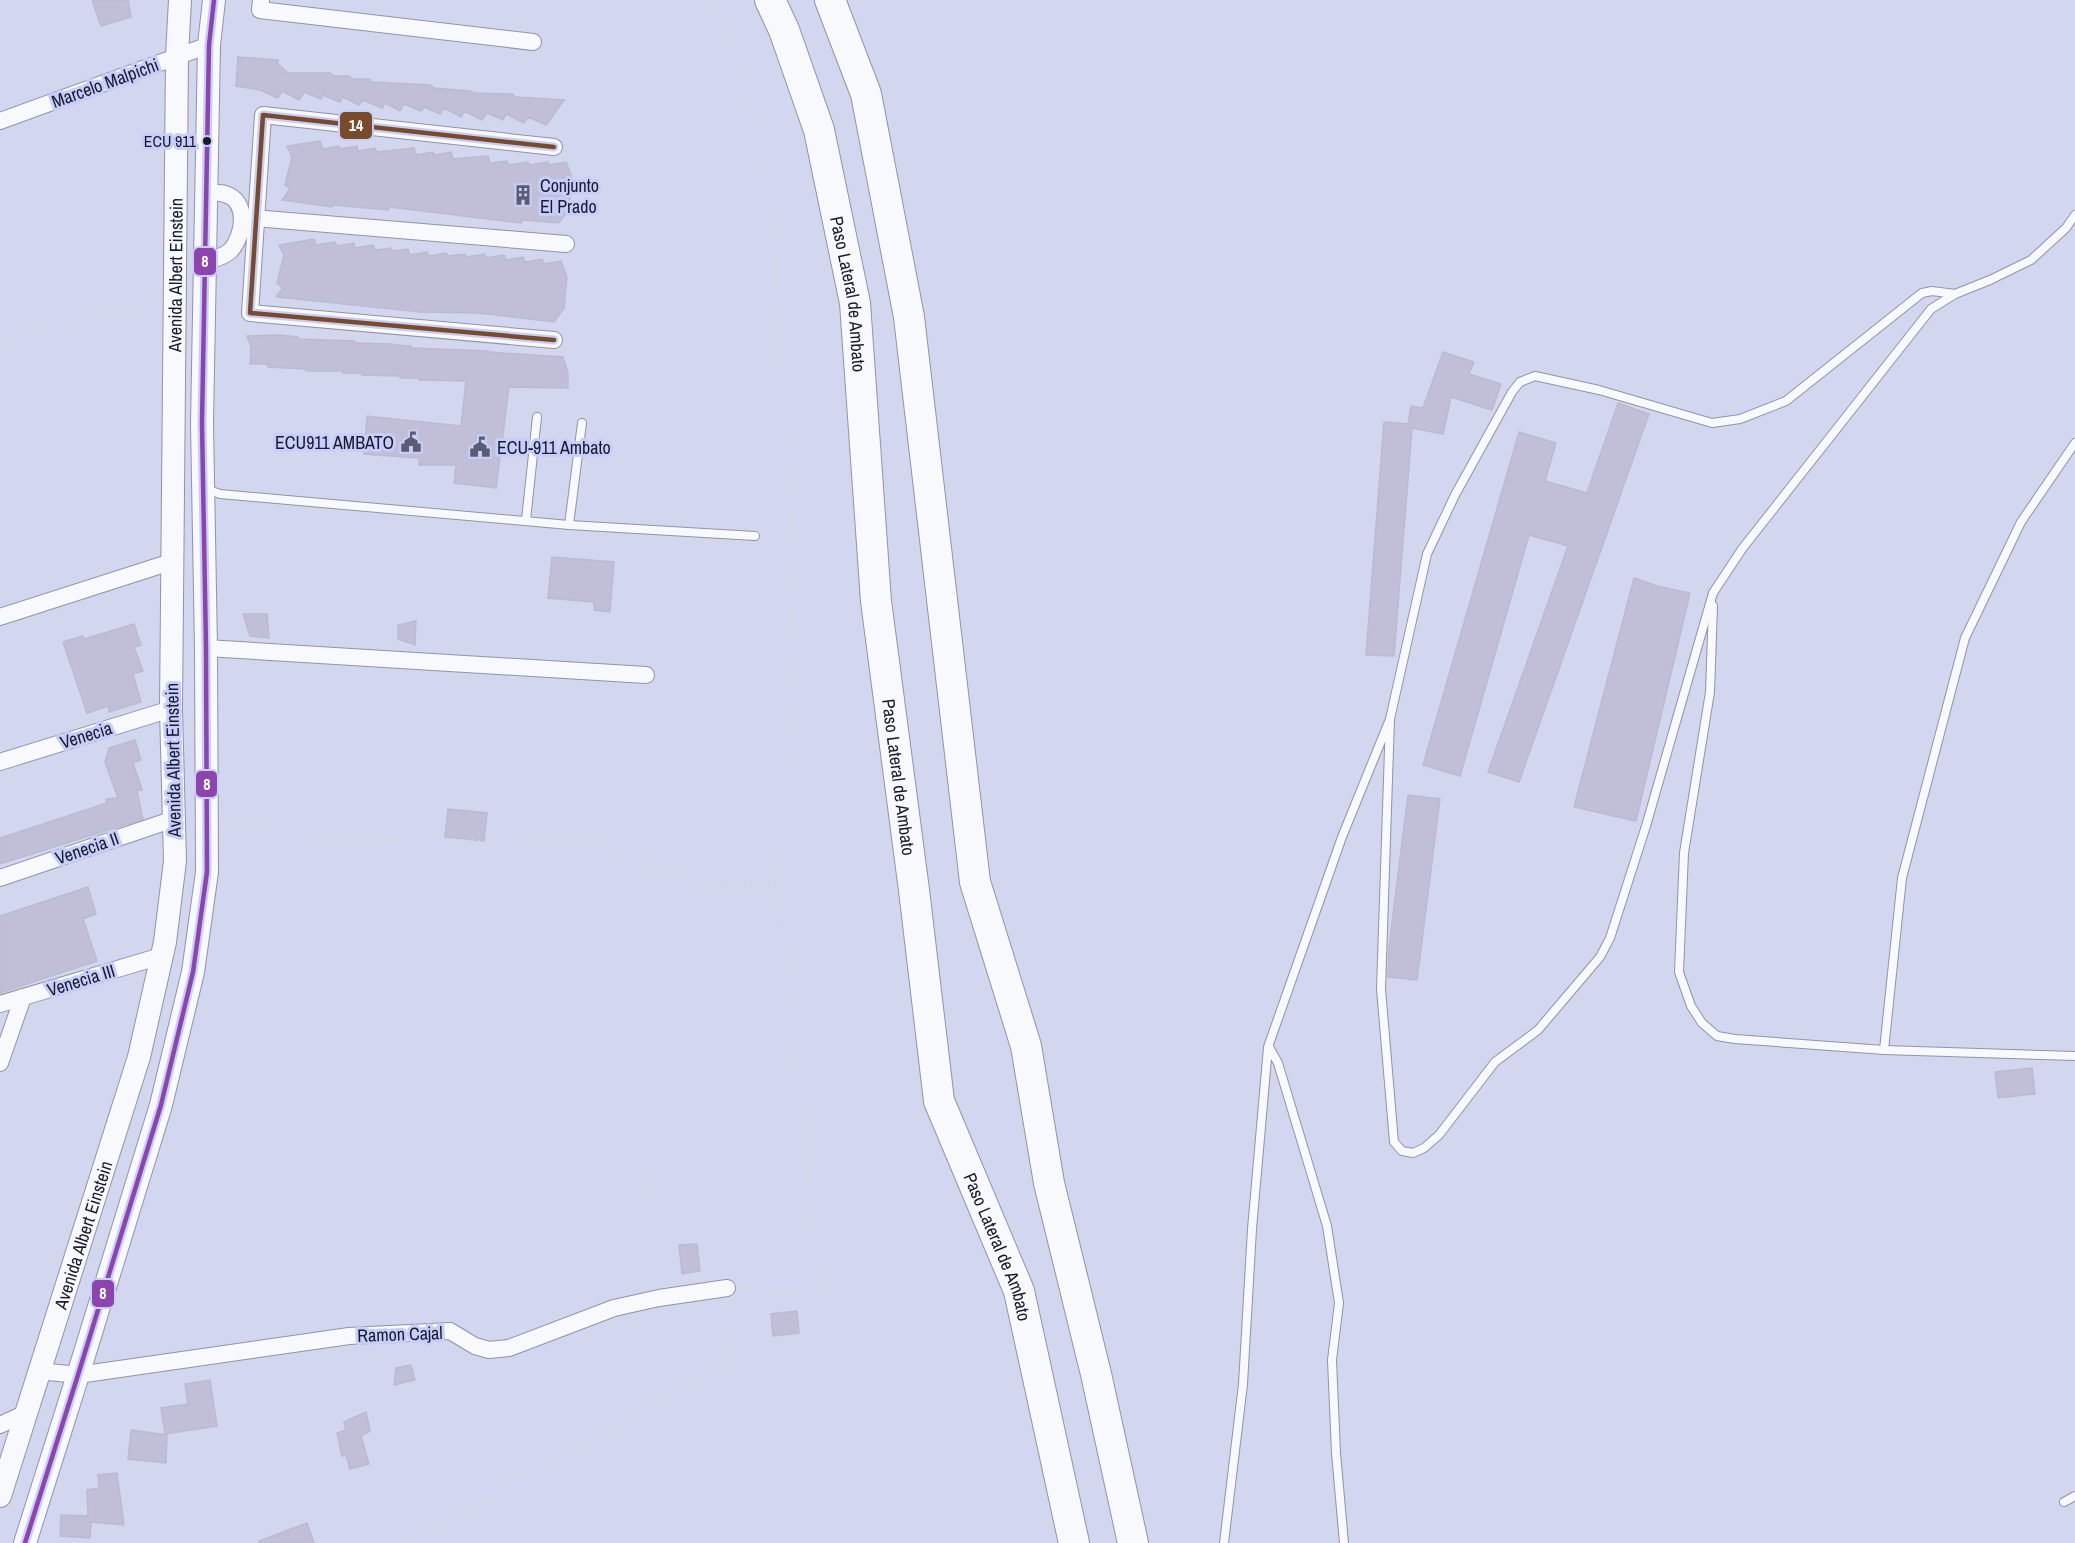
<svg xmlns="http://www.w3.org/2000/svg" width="2075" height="1543" font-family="'Archivo Narrow',sans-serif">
  <rect width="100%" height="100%" fill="#d3d6ef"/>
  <g fill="#c1bed8" stroke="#bcbad0" stroke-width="1.5">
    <polygon points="92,0 128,0 131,17 101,26"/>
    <polygon points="238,57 278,60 278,64 288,73 330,73 334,76 349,76 352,79 369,79 372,82 430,85 434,88 470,91 474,93 512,94 515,97 564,100 546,125 528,117 524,123 506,114 503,120 487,113 482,120 464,111 461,117 444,108 440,114 424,107 421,111 404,104 400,111 385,103 382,108 363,100 359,105 343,97 340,102 323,95 321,99 304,92 299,100 282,91 278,98 260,90 236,86"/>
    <polygon points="320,141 323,149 339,146 340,149 357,146 358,151 375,148 377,152 414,148 416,155 433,152 434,155 451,152 453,159 488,156 490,163 507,161 509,165 528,162 529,165 548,162 549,165 566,162 572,178 569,209 559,223 523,220 521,223 390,207 388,210 333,205 332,207 282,200 290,189 285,185 292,157 287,146"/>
    <polygon points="314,239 316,245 335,242 337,246 354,243 355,248 373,245 375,250 391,248 392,251 408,249 410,255 427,252 429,256 446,253 448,256 465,254 466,257 485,254 486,258 504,255 506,260 523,257 525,262 542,259 544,264 561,261 567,277 564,308 554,322 478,313 421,312 276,297 283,288 277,283 284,255 279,245"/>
    <polygon points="278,335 298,337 299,339 354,341 355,343 393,344 394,345 411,346 411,348 488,351 489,352 563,357 568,373 568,388 509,387 496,488 454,483 456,465 419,465 419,458 364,454 367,416 461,426 466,381 419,380 419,378 400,378 400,376 362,375 362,373 343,373 343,371 306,371 306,369 268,367 268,364 250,364 251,346 247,336"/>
    <polygon points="1443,352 1474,362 1469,374 1501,384 1492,410 1451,397 1443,434 1412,428 1394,656 1366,655 1384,422 1408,424 1411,406 1423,408"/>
    <polygon points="1618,403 1649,414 1519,782 1488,772 1568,546 1529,535 1460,776 1423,765 1519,432 1556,443 1545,481 1587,493"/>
    <polygon points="552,557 614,562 610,612 594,610 594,602 548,598"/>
    <polygon points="1634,578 1657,586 1690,593 1636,821 1574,807"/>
    <polygon points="243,614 267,614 269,638 250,636"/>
    <polygon points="416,621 415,645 398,639 398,625"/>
    <polygon points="134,624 141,645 134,647 143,671 133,674 141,702 109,712 108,706 87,713 63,642 83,636 84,639"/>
    <polygon points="135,740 141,760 133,763 142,790 137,791 143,819 0,864 0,838 107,803 106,799 118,798 105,762 109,748"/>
    <polygon points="1408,795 1440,799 1417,980 1388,977 1389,947"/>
    <polygon points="448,809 487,813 484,841 445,837"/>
    <polygon points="88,887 96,914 83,919 97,961 0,993 0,916"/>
    <polygon points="2032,1068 2035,1094 1998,1098 1995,1072"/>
    <polygon points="697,1244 700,1271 682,1274 679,1245"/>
    <polygon points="797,1311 799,1333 773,1336 771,1314"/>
    <polygon points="411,1365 415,1380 394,1385 396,1368"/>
    <polygon points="210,1380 217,1426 165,1434 161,1408 188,1404 185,1384"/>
    <polygon points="366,1412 370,1431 361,1436 369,1464 350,1469 346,1455 342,1456 337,1433 346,1430 344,1422"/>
    <polygon points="131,1430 167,1435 166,1463 128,1459"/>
    <polygon points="117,1473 124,1525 91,1522 90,1538 60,1536 61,1515 88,1516 87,1490 99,1488 98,1475"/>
    <polygon points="307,1523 314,1543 259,1543 259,1541"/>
  </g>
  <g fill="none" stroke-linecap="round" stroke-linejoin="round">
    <g stroke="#9193a7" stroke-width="10">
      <g id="lane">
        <polyline points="206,489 220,494 569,525 755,536"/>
        <polyline points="526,520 537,417"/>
        <polyline points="569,525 582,423"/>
        <polyline points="1713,606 1710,692 1684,853 1679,972 1691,1006 1702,1023 1717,1036 1735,1039 1884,1050 2075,1056"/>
        <polyline points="1390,719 1427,554 1455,495 1512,392 1520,382 1535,376 1599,390 1712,423 1740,419 1786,401 1922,293 1932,291 1955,294"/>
        <polyline points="1269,1047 1278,1063 1327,1226 1339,1303 1332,1360 1336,1453 1344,1543"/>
        <polyline points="1884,1050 1902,878 1965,638 2021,522 2075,443"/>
        <polyline points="2064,1502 2075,1496"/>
        <polyline points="1224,1543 1243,1384 1252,1229 1268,1047 1342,837 1390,719 1381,989 1394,1142 1402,1151 1413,1153 1424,1148 1439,1135 1495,1062 1538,1030 1600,957 1610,938 1646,826 1713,593 1742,549 1931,309 1955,294 1990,280 2031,260 2066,228 2075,215"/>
      </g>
    </g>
    <g stroke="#9193a7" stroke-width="18">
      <g id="street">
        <polyline points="261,0 260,10 533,42"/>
        <polyline points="0,121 209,45"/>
        <polyline points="554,147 263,115 250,313 554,340"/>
        <polyline points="243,217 566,244"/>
        <path d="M205,261C214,259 224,257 231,250C244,235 249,201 225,194C220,192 212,193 206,193"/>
        <polyline points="0,617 174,561"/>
        <polyline points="206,648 646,675"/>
        <polyline points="0,762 171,709"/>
        <polyline points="0,878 174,819"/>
        <polyline points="0,1004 161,956"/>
        <polyline points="0,1063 23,997"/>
        <polyline points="39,1371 78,1375 349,1336 450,1331 475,1346 489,1350 509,1348 614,1308 659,1298 727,1288"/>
        <polyline points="0,1425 26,1413"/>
      </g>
    </g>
    <g stroke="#9193a7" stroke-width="24">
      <g id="secondary">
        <path id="s1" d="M0,1496L139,1057L165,942L175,861L171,709L177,56L180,0"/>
        <polyline points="25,1543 78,1375 161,1105 193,972 207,872 206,648 202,423 209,45 214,0"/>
      </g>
    </g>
    <g stroke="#9193a7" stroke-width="32">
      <g id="highway">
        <path id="s2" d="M770,0L784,30L819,130L855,303L876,601L914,890L939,1101L1019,1291L1074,1543"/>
        <polyline points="830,0 866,94 909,317 975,882 1026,1046 1049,1183 1096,1374 1133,1543"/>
      </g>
    </g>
    <g stroke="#d6d6de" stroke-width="4" stroke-dasharray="1.5 4.5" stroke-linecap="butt">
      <polyline points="715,0 727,29 761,135 771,204 794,572 779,886 819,1289 743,1288"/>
      <polyline points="0,341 154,300"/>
      <polyline points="227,829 653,850 652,877 779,886"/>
      <polyline points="652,1174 658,1282"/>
      <polyline points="729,1304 737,1411 737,1543"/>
      <polyline points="405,1543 734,1359"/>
    </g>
    <use href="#lane" stroke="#f8f9fd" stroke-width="8"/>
    <use href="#street" stroke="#f8f9fd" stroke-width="16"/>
    <use href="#secondary" stroke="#f8f9fd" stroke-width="22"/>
    <use href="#highway" stroke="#f8f9fd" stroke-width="30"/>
    <g stroke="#c8cefa" stroke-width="9">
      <polyline id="bus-1" points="25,1543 78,1375 161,1105 193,972 207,872 206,648 202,423 209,45 214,0"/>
    </g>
    <g stroke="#c8cefa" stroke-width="9">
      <polyline id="bus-2" points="554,147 263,115 250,313 554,340"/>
    </g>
    <use href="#bus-1" stroke="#8e44ad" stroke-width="4.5"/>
    <use href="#bus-2" stroke="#7a4b2a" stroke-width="4.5"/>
  </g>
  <defs>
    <g id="building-bare" transform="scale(1.62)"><path d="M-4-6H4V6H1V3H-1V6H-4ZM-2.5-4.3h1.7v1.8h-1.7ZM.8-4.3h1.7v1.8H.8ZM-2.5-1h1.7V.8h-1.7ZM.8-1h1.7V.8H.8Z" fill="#595c72" stroke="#c8cefa" stroke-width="2.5" paint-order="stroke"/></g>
    <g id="civic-bare" transform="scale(1.62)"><path d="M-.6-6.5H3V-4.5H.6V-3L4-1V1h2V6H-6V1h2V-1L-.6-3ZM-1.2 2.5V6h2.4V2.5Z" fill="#595c72" stroke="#c8cefa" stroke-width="2.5" paint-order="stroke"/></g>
  </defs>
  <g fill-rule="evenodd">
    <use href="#building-bare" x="523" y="195"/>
    <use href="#civic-bare" x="411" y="442"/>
    <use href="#civic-bare" x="480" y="447"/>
  </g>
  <circle fill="#181a2e" stroke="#c8cefa" stroke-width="2" cx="207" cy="141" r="5"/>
  <g text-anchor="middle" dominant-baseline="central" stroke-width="6" stroke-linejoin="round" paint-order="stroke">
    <g font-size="16" fill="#181a2e" stroke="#c8cefa" text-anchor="end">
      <text x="196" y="141">ECU 911</text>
    </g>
    <g font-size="18" fill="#181a2e" stroke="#c8cefa">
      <text transform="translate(105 83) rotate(-20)">Marcelo Malpichi</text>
      <text stroke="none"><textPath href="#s1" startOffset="1246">Avenida Albert Einstein</textPath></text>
      <text stroke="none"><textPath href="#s2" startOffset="306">Paso Lateral de Ambato</textPath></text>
      <text transform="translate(86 735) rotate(-17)">Venecia</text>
      <text transform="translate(173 760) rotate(-91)">Avenida Albert Einstein</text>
      <text stroke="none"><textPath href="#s2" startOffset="792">Paso Lateral de Ambato</textPath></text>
      <text transform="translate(87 848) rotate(-19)">Venecia II</text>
      <text transform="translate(81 980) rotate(-17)">Venecia III</text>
      <text stroke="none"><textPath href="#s1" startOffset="274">Avenida Albert Einstein</textPath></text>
      <text stroke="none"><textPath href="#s2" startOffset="1276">Paso Lateral de Ambato</textPath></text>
      <text transform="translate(400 1334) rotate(-2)">Ramon Cajal</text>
    </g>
    <g font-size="18" fill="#181a2e" stroke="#c8cefa" text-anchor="start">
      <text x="540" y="185">Conjunto<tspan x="540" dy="21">El Prado</tspan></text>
      <text x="394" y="442" text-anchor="end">ECU911 AMBATO</text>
      <text x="497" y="447">ECU-911 Ambato</text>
    </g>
  </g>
  <g stroke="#c8cefa" stroke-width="2">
    <rect x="339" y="111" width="34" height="29" rx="6" fill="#7a4b2a"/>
    <rect x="193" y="247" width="24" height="29" rx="6" fill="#8e44ad"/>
    <rect x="195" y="770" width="23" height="28" rx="6" fill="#8e44ad"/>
    <rect x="91" y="1279" width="24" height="29" rx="6" fill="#8e44ad"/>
  </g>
  <g font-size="16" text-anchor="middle" font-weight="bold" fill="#fff">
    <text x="356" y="131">14</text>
    <text x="205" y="267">8</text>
    <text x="207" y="790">8</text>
    <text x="103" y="1299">8</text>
  </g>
</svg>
